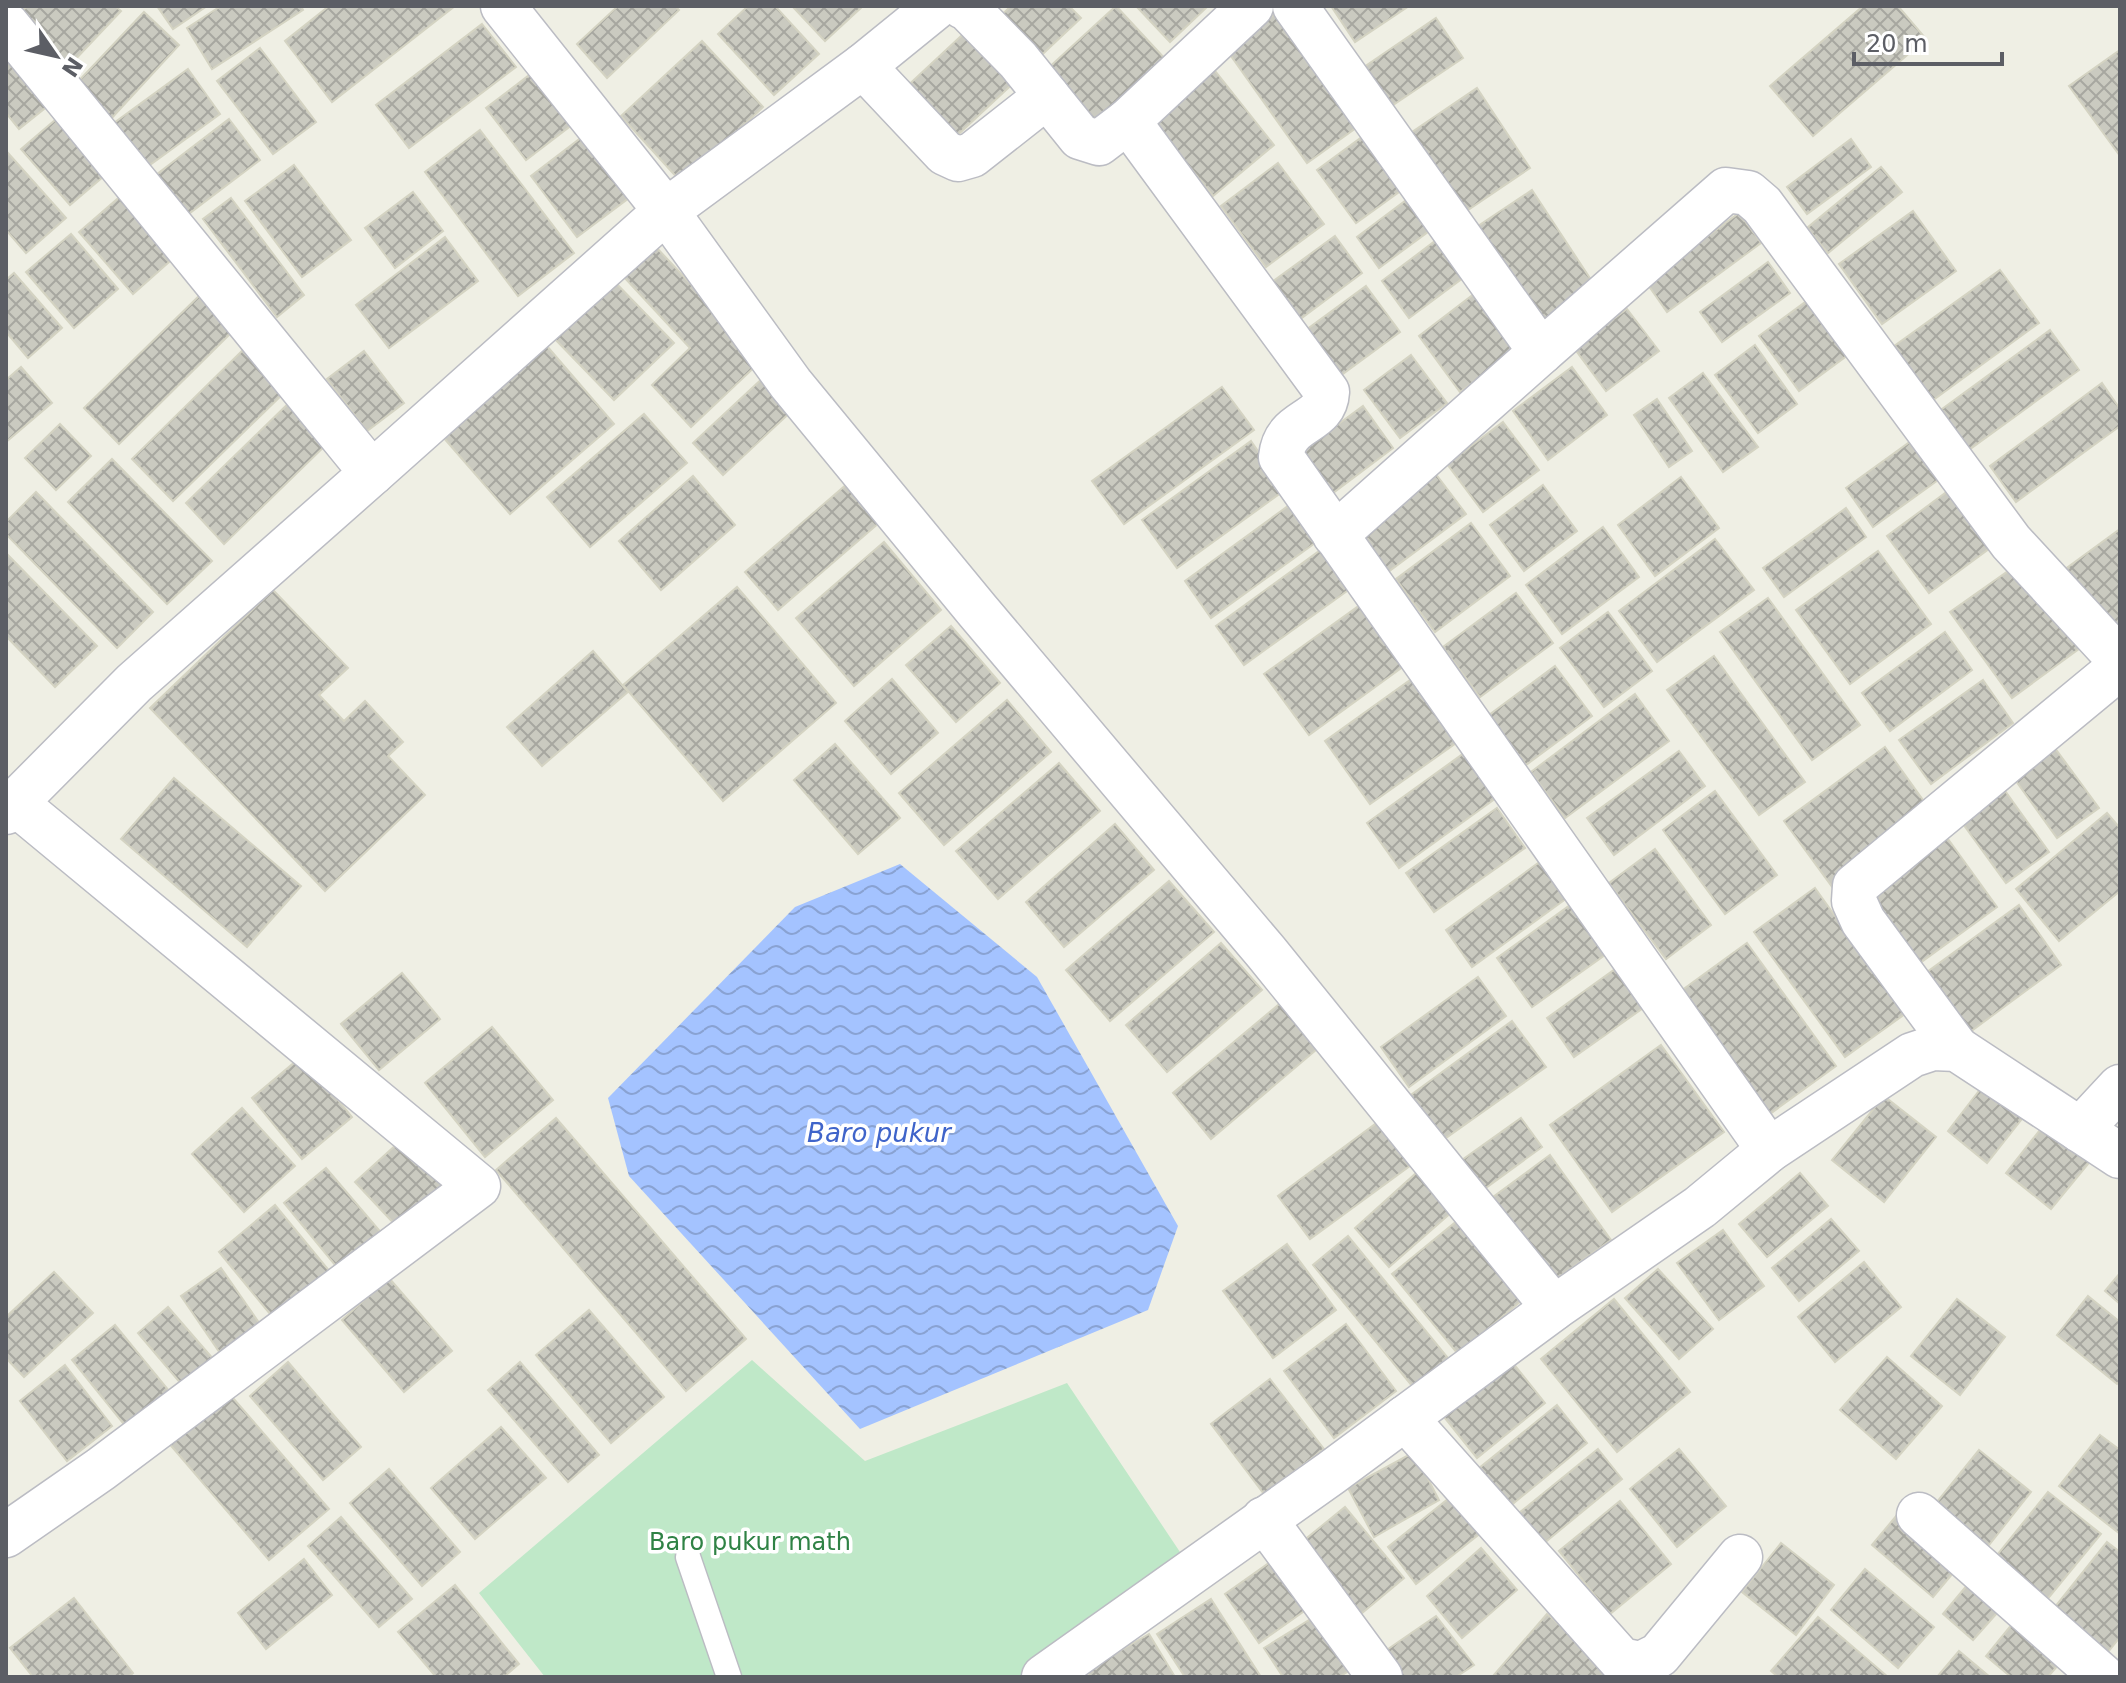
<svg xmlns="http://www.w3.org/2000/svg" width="2126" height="1683" font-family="'DejaVu Sans',sans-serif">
  <defs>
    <pattern id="water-waves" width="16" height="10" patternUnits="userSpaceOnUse" patternTransform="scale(2)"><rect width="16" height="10" fill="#a4c3ff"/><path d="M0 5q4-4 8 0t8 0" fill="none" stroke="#89a2d2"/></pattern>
    <pattern id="building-cross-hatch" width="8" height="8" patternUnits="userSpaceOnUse" patternTransform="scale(2)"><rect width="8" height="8" fill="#cacac0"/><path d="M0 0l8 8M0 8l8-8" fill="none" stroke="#a7a7a0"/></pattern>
  </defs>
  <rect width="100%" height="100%" fill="#efefe4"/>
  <polygon fill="#bfe8c8" points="752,1360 865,1461 1067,1383 1182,1555 1019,1677 545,1677 479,1593"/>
  <polygon fill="url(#water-waves)" points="900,864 1037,977 1178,1226 1148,1310 860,1429 629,1176 608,1098 795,907"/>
  <g fill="url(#building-cross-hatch)" stroke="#d4d3c2" stroke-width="2">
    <polygon points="27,6 115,6 121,11 70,65 17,17"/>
    <polygon points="157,6 207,6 173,29"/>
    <polygon points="221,6 301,6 303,10 212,69 187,28"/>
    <polygon points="329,6 455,6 332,102 285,41"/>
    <polygon points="618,6 675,6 679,10 607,78 577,44"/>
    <polygon points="748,6 775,6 819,54 774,95 718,34"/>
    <polygon points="792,6 863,6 825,41"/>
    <polygon points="1011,6 1069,6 1081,18 1031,65 993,23"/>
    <polygon points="1116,6 1167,61 1096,127 1045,71"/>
    <polygon points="1136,6 1208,6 1170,42"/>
    <polygon points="1331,6 1409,6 1355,42"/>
    <polygon points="1863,6 1898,6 1926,39 1813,136 1770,86"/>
    <polygon points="1282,9 1363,123 1307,163 1226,49"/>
    <polygon points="144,12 179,45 109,121 73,87"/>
    <polygon points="1436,18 1463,58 1390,107 1364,67"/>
    <polygon points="482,24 516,67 409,148 376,105"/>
    <polygon points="974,24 1021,76 950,142 903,90"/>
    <polygon points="6,38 54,101 19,129 6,113"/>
    <polygon points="702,41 763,107 682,183 621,116"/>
    <polygon points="260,48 316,122 273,154 217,81"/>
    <polygon points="2120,50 2120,156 2069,86"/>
    <polygon points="541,66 581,118 526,160 486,108"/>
    <polygon points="1212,67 1274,145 1213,196 1150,118"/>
    <polygon points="188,69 220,114 136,175 103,131"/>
    <polygon points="1477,88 1530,168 1462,214 1409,134"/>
    <polygon points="61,115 110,171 70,205 21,149"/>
    <polygon points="229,119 260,160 182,219 152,178"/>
    <polygon points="480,130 574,253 518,296 425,172"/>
    <polygon points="586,134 633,195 577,237 531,176"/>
    <polygon points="1366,134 1406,187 1356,223 1317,170"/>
    <polygon points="1851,139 1871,167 1807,214 1787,187"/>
    <polygon points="8,153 66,218 26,253 6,230 6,155"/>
    <polygon points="1278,163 1324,224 1266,267 1221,206"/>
    <polygon points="294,165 351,240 302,277 245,201"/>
    <polygon points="1881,167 1902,192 1828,253 1807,228"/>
    <polygon points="1532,190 1599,292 1546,328 1478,226"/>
    <polygon points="413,192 443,231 395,268 365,228"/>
    <polygon points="123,194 177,255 133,294 79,232"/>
    <polygon points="231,198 304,295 277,317 203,219"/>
    <polygon points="1409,198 1432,229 1379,268 1357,237"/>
    <polygon points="1913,211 1956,271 1882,324 1839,264"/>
    <polygon points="1739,213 1761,243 1667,312 1646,282"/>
    <polygon points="71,234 118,289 74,328 26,272"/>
    <polygon points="1335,236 1362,273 1299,320 1272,282"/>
    <polygon points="445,237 478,281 389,348 356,305"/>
    <polygon points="1439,238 1467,275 1409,318 1382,281"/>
    <polygon points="655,246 762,360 691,427 652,385 690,348 623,276"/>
    <polygon points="1768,262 1790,293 1722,342 1700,312"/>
    <polygon points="2000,270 2039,323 1929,403 1890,349"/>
    <polygon points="14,273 62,328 28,358 6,332 6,280"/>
    <polygon points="610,277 674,343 614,400 550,334"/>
    <polygon points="1366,286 1400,332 1340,376 1306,330"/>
    <polygon points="1474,294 1516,350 1460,392 1419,336"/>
    <polygon points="199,296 233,331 119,444 84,408"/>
    <polygon points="1808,300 1848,355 1799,391 1759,336"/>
    <polygon points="1627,309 1659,351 1606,391 1574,348"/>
    <polygon points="2050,330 2079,370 1966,452 1938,412"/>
    <polygon points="540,338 614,424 510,514 436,429"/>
    <polygon points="1755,345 1797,404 1758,433 1715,375"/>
    <polygon points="245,348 286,391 173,501 132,459"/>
    <polygon points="364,351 404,403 367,431 327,379"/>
    <polygon points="1411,355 1447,403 1400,438 1364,390"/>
    <polygon points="21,367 52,403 6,442 6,380"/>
    <polygon points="1572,367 1607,415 1548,460 1513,411"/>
    <polygon points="1703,373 1758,447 1723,472 1669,398"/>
    <polygon points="765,376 795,408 723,475 693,443"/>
    <polygon points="2102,383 2120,409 2120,426 2016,502 1990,466"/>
    <polygon points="1222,387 1254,430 1124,524 1092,481"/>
    <polygon points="294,398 333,438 224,544 186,503"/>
    <polygon points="1657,399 1692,451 1669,467 1634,415"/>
    <polygon points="1363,406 1393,448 1333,493 1302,451"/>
    <polygon points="644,414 687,463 590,547 547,497"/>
    <polygon points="1503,422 1539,470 1483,512 1447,464"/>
    <polygon points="60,424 91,456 56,490 25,458"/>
    <polygon points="1918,436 1945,475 1873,527 1846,488"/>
    <polygon points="1251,441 1285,490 1177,568 1142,520"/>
    <polygon points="112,459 212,561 167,604 68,502"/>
    <polygon points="1432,469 1466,514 1388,572 1354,527"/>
    <polygon points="693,476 735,525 661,590 619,541"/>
    <polygon points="1681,477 1719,528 1655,576 1618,525"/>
    <polygon points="847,484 879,523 778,610 745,572"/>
    <polygon points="1543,485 1577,531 1524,571 1490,525"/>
    <polygon points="1956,485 1997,543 1929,593 1887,536"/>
    <polygon points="36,492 153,612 117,648 6,534 6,522"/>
    <polygon points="1288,506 1315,543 1211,618 1185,581"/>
    <polygon points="1846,508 1866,537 1784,597 1763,568"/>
    <polygon points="1471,523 1510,576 1435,632 1396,579"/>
    <polygon points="1603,527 1639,577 1562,634 1526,585"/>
    <polygon points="2120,529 2120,633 2064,570"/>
    <polygon points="1715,539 1754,590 1657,662 1619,611"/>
    <polygon points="884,542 941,610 854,686 796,618"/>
    <polygon points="1326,546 1354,586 1244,665 1216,626"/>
    <polygon points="1878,551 1931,624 1850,684 1796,610"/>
    <polygon points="6,553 97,646 55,687 6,636"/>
    <polygon points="2021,562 2083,646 2012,698 1950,612"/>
    <polygon points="737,587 836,703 723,801 623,685"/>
    <polygon points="273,590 348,668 319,695 344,721 365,701 403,742 388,756 425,795 325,891 150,708"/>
    <polygon points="1516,593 1553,643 1480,697 1443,647"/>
    <polygon points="1768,598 1860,725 1812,760 1720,632"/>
    <polygon points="1360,605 1404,666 1309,735 1264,674"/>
    <polygon points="1608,612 1652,671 1604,707 1560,648"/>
    <polygon points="951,626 1000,683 956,722 906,665"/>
    <polygon points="1945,632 1972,670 1890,731 1862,693"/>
    <polygon points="593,651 628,692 542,766 507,727"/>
    <polygon points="1714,656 1805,782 1759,815 1667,690"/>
    <polygon points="1555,666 1592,716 1526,765 1489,715"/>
    <polygon points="1413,678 1459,741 1370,804 1325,741"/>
    <polygon points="892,679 938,733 891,774 845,721"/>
    <polygon points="1983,680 2013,723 1931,784 1899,740"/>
    <polygon points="1635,694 1669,741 1565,818 1531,772"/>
    <polygon points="1007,700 1051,752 944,845 899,793"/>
    <polygon points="2049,740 2099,808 2057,838 2008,770"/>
    <polygon points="835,744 900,818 858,854 794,780"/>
    <polygon points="1885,747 1933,814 1833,888 1784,821"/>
    <polygon points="1471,748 1503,793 1399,868 1367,823"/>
    <polygon points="1679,751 1705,786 1614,855 1587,818"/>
    <polygon points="1059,763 1100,811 998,899 956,851"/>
    <polygon points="174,778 301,886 247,947 121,839"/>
    <polygon points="1998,781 2049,852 2006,883 1955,813"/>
    <polygon points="1715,791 1777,875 1725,914 1663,830"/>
    <polygon points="1497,808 1525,848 1434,912 1406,873"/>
    <polygon points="2107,813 2120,828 2120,891 2059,941 2016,889"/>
    <polygon points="1115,824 1154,870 1064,947 1026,902"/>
    <polygon points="1943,832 1997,907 1920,963 1865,888"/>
    <polygon points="1655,849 1711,925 1666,959 1609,883"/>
    <polygon points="1541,861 1567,898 1472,967 1446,930"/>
    <polygon points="1169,881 1214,932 1110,1021 1066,970"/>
    <polygon points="1815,888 1905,1014 1845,1057 1754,932"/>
    <polygon points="1577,900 1612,950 1532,1007 1497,958"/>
    <polygon points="2019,905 2061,965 1970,1032 1927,972"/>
    <polygon points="1221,943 1262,990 1167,1072 1126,1025"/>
    <polygon points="1747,943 1836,1066 1763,1119 1674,996"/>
    <polygon points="1618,967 1646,1006 1574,1057 1547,1018"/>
    <polygon points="402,973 440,1019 379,1070 341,1024"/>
    <polygon points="1478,977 1506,1016 1409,1087 1381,1047"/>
    <polygon points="1284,1000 1322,1045 1211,1139 1173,1093"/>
    <polygon points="1512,1021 1546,1067 1436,1145 1404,1100"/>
    <polygon points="492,1027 553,1100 485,1157 425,1083"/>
    <polygon points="1661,1045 1724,1132 1612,1212 1550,1125"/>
    <polygon points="302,1056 352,1117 302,1159 252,1098"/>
    <polygon points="1989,1078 2029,1110 1987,1163 1948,1131"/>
    <polygon points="1884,1096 1936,1137 1884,1202 1832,1160"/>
    <polygon points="242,1108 295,1166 244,1212 192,1154"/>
    <polygon points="1386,1116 1418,1160 1310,1239 1278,1196"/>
    <polygon points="556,1118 746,1339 686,1391 496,1170"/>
    <polygon points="1521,1118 1542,1147 1483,1190 1462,1160"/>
    <polygon points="2047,1121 2093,1158 2051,1209 2006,1173"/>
    <polygon points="407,1135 452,1183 401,1231 355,1182"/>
    <polygon points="1550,1155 1611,1240 1553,1281 1493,1197"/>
    <polygon points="1425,1165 1460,1205 1389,1267 1355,1228"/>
    <polygon points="326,1168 383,1235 340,1271 284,1203"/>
    <polygon points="1800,1173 1828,1206 1767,1257 1739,1224"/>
    <polygon points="275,1205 331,1273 275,1320 219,1252"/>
    <polygon points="1463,1216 1528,1295 1458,1354 1392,1274"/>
    <polygon points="1831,1219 1859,1251 1799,1301 1772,1268"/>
    <polygon points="1723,1230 1764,1286 1719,1320 1677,1263"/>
    <polygon points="1348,1236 1448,1358 1413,1387 1313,1265"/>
    <polygon points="1287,1244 1336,1310 1273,1358 1223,1291"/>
    <polygon points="1864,1262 1901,1307 1835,1362 1798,1317"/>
    <polygon points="221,1268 260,1324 220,1353 181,1296"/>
    <polygon points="1658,1269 1713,1329 1679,1359 1625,1298"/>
    <polygon points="54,1272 93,1313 24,1377 6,1358 6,1317"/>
    <polygon points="2120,1273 2120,1304 2105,1291"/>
    <polygon points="389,1278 452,1351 404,1392 342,1320"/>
    <polygon points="2088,1296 2120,1322 2120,1381 2117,1384 2057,1335"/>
    <polygon points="1614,1299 1690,1392 1617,1452 1541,1359"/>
    <polygon points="1957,1299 2005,1337 1960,1395 1911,1356"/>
    <polygon points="168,1307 214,1360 183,1386 138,1333"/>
    <polygon points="589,1310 664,1397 611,1443 536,1355"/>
    <polygon points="1346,1324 1396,1391 1334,1438 1284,1371"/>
    <polygon points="115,1325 170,1392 127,1428 72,1360"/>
    <polygon points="1887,1357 1942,1406 1896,1459 1840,1410"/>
    <polygon points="288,1362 361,1447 323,1480 250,1396"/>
    <polygon points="520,1362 599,1455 568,1482 488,1390"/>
    <polygon points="1512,1362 1545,1403 1477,1458 1444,1417"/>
    <polygon points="65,1365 112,1426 67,1461 20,1401"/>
    <polygon points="1270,1379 1324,1449 1264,1494 1211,1424"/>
    <polygon points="220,1383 329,1509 269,1560 161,1434"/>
    <polygon points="1557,1405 1587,1443 1509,1507 1478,1469"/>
    <polygon points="501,1427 546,1478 475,1539 431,1488"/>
    <polygon points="2100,1435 2120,1450 2120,1534 2059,1486"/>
    <polygon points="1598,1449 1622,1479 1543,1544 1519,1513"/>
    <polygon points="1679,1449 1726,1506 1677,1547 1630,1489"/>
    <polygon points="1979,1450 2031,1492 1981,1555 1928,1513"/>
    <polygon points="1414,1452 1439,1500 1374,1537 1348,1488"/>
    <polygon points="389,1469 460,1552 422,1586 350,1503"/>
    <polygon points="2048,1492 2101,1534 2045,1602 1993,1560"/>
    <polygon points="1453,1495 1482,1532 1416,1584 1388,1547"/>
    <polygon points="1620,1501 1671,1564 1610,1614 1559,1551"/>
    <polygon points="1345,1507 1404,1578 1356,1618 1297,1546"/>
    <polygon points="1897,1515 1958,1567 1933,1597 1872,1545"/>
    <polygon points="341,1517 412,1599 379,1627 308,1546"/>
    <polygon points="2107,1542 2120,1552 2120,1637 2108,1652 2054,1608"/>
    <polygon points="1781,1543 1834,1585 1796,1635 1742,1592"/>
    <polygon points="1481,1548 1517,1590 1462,1638 1427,1596"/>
    <polygon points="1276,1558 1310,1607 1259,1643 1225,1594"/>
    <polygon points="304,1559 332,1595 266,1649 238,1613"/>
    <polygon points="1865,1569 1934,1627 1898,1668 1831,1610"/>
    <polygon points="1974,1577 2005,1604 1973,1640 1943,1614"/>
    <polygon points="455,1585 519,1664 504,1677 436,1677 398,1632"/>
    <polygon points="74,1598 133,1673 128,1677 33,1677 10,1648"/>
    <polygon points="1211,1599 1261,1677 1185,1677 1157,1634"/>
    <polygon points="2022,1612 2069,1652 2048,1677 2011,1677 1986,1656"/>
    <polygon points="1319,1614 1352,1669 1339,1677 1283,1677 1264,1648"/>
    <polygon points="1547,1614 1613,1671 1608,1677 1493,1676"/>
    <polygon points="1436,1616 1474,1665 1456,1677 1392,1677 1378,1656"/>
    <polygon points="1818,1617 1888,1677 1778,1677 1771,1671"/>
    <polygon points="1149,1634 1175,1677 1091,1677 1087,1670"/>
    <polygon points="1959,1651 1990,1677 1937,1677"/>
  </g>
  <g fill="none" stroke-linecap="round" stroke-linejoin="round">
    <g stroke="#bbbcc3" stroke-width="27">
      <polyline id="service" points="688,1557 729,1677"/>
    </g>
    <g stroke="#bbbcc3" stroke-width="47">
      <g id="minor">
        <polyline points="962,6 968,9 1018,60 1047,96"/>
        <polyline points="1251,6 1128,121 1099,143 1080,137 1047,96 972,155 958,159 945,153 863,66 666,211 791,384 977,610 1266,952 1554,1308"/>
        <polyline points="1295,6 1541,352 1335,535"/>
        <polyline points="6,24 372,473 134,683 6,812"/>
        <polyline points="863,66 937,6"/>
        <path d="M1128,121L1327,392C1325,426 1285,417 1281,457L1769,1150"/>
        <polyline points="1541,352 1726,190 1748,193 1762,205 2011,542 2120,660"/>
        <polyline points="372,473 666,211 503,6"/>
        <polyline points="1957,1049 1863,921 1854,901 1855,886 2120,667"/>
        <polyline points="2080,1130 2120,1087"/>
        <polyline points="1405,1418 1621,1660 1641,1664 1659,1655 1740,1557"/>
        <polyline points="1919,1515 2103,1677"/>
        <polyline points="1264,1519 1380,1677"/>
        <polyline points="6,1535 101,1469 478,1186 15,803"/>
        <polyline points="1044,1677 1331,1473 1554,1308 1700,1207 1769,1150 1912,1055 1933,1048 1957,1049 2120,1156"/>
      </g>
    </g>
    <use href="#service" stroke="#fff" stroke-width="24"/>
    <use href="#minor" stroke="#fff" stroke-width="44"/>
  </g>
  <g text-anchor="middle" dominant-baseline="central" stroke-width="7" stroke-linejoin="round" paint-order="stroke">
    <g font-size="24" fill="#2f8245" stroke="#fff">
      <text x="750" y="1542">Baro pukur math</text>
    </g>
    <g font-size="26" font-style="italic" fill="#3f64ca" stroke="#fff">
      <text x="879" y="1133">Baro pukur</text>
    </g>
  </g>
  <rect width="2126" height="1683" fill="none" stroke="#5c5e65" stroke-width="16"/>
  <g transform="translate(56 56) rotate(124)" stroke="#ffffff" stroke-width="6" paint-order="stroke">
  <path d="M0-6L14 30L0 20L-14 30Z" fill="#5c5e65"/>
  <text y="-12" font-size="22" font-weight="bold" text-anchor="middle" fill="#5c5e65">N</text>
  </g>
  <path d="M1854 52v12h148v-12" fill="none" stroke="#5c5e65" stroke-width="4"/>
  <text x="1866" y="52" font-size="24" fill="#5c5e65" stroke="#ffffff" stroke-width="6" paint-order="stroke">20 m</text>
</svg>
